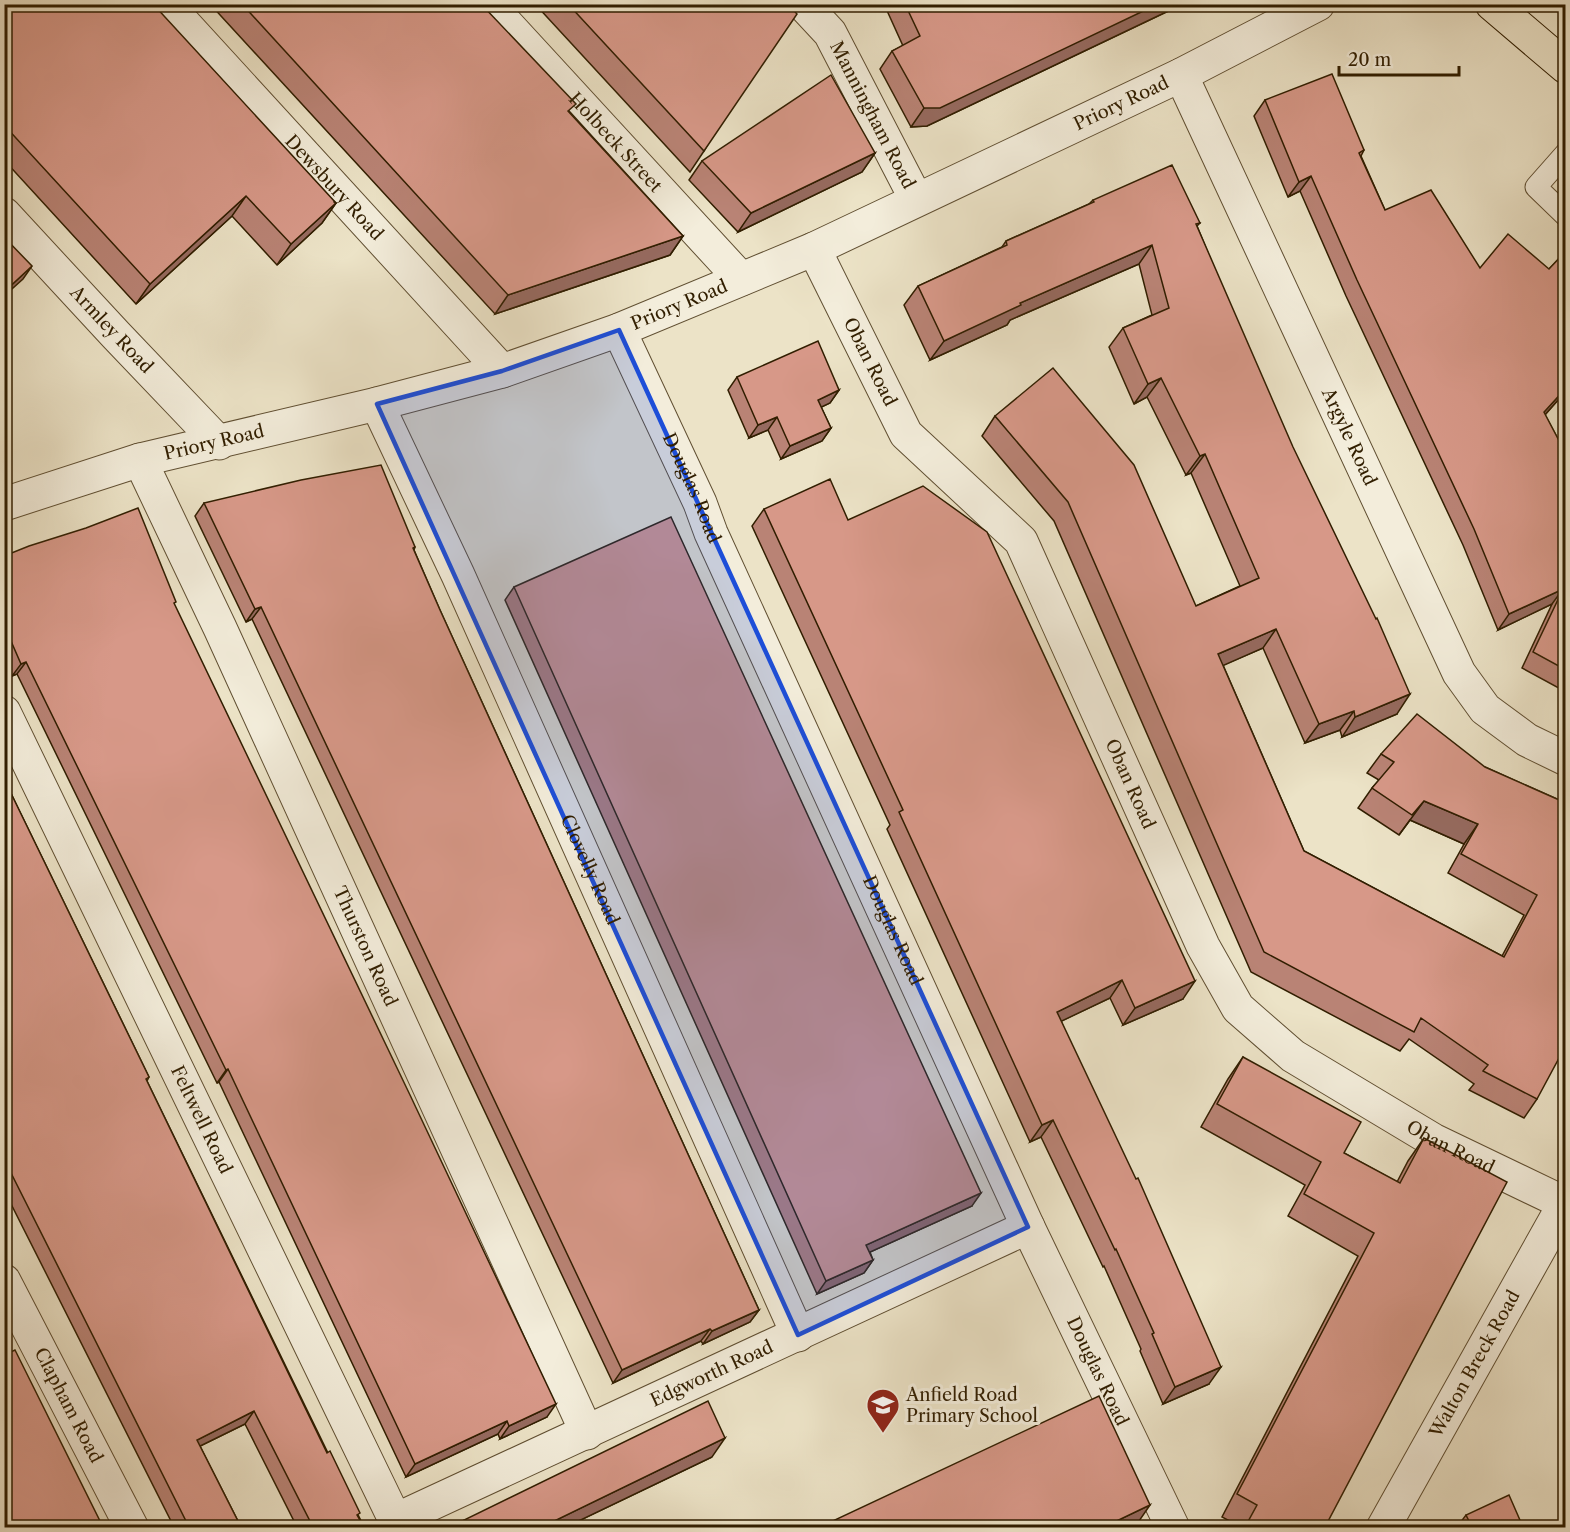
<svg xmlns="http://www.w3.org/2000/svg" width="1570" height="1532" font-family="'Libre Caslon Text',serif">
  <rect width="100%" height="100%" fill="#ece3c7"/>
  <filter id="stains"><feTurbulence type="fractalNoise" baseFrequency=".00333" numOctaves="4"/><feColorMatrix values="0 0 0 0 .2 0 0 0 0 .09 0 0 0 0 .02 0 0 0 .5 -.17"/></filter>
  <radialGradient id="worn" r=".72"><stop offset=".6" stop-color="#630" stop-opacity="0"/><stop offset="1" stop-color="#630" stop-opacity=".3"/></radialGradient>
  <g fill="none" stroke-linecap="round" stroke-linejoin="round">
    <g stroke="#604f32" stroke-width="23">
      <polyline id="service" points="1566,153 1536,187 1566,216"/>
    </g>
    <g stroke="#604f32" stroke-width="35">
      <g id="minor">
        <path id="s1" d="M166,4L502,371"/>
        <path id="s2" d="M488,4L741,279"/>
        <path id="s3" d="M803,4L830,33L916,199"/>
        <path id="s4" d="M1181,75L1459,673L1485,709L1527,740L1566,759"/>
        <path id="s5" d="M4,214L116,335L219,443"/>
        <path id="s6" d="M814,249L906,434L1021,541L1203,946L1238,1008L1293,1056L1433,1140L1564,1203"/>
        <path id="s7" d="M619,330L700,503L711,533L1028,1227L1173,1528"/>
        <path id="s8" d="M377,404L458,575L798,1335"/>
        <path id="s9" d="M140,460L220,628L587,1433"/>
        <path id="s10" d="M4,712L399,1528"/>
        <path id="s11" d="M4,1281L132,1528"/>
        <path id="s12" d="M396,1520L1028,1227"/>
      </g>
    </g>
    <g stroke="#604f32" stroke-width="35">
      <g id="tertiary">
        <path id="s13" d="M4,504L140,460L377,404L502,371L619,330L814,249L1181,75L1318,4"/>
        <path id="s14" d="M1383,1528L1566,1201"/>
      </g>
    </g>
    <g stroke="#311e00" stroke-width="35">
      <polyline id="primary" points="1492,4 1566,67"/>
    </g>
    <use href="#service" stroke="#f3eddb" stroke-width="21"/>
    <use href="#minor" stroke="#f3eddb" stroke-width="33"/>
    <use href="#tertiary" stroke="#f3eddb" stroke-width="33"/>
    <use href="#primary" stroke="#ece3c7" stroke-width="33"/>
  </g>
  <g fill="#b98375" stroke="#311e00" stroke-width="1.5">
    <polygon points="4,4 336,203 322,223 277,265 232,216 136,304 4,160"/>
    <polygon points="210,4 481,4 570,112 683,236 670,255 495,314"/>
    <polygon points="535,4 788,4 704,151 690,172"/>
    <polygon points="884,4 1183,4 927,126 911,127 880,69 892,51 903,46"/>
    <polygon points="1265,100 1364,150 1361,156 1385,210 1480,268 1549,269 1566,251 1566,391 1545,415 1566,454 1566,692 1522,668 1552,604 1498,630 1463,545 1346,296 1300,191 1288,197 1254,116"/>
    <polygon points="875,153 862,172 738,232 689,180 702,161"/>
    <polygon points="1093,200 1200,223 1197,226 1397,714 1342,737 1340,730 1305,743 1263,648 1223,665 1304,851 1502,956 1524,915 1448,873 1464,844 1410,820 1399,835 1358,808 1372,788 1379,780 1367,773 1381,754 1485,767 1566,803 1537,1099 1524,1118 1469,1090 1474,1084 1409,1039 1400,1051 1251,972 1054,521 982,436 995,416 1196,606 1240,586 1191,473 1186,475 1147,397 1134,404 1109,347 1123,328 1152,315 1139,264 1010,320 1007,325 930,360 904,305 918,286 1002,247 1006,241 1089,204"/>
    <polygon points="737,377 839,390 830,403 821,407 831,428 822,441 781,459 768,430 749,438 728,390"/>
    <polygon points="204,503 415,547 414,550 440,610 759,1310 750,1322 703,1344 701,1341 613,1383 252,619 246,622 195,516"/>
    <polygon points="764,509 848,520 1183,999 1123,1025 1110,998 1061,1021 1209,1384 1163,1404 1140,1351 1141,1349 1104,1266 1103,1267 1041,1137 1030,1142 887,829 890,825 752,526"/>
    <polygon points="4,556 174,605 547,1417 500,1439 498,1434 406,1477 219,1082 217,1083 17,674 12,676 4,658"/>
    <polygon points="514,587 972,1206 870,1252 873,1260 864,1273 817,1294 505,600"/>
    <polygon points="4,779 149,1077 147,1081 364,1527 297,1527 245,1424 200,1446 241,1527 174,1527 4,1190"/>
    <polygon points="1243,1057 1344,1153 1397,1182 1408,1161 1424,1138 1325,1527 1241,1527 1222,1517 1358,1256 1288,1216 1305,1185 1201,1127 1228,1079"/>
    <polygon points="712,1457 566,1527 457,1527 462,1521"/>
    <polygon points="1466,1515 1523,1527 1457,1527"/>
  </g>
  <g fill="#966a5f" stroke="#311e00" stroke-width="1.5">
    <polygon points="1158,4 1183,4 927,126 911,127 924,108"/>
    <polygon points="875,153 862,172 738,232 751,213"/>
    <polygon points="1311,176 1300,191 1288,197 1299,182"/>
    <polygon points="246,196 232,216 136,304 150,284"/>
    <polygon points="336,203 322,223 277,265 291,244"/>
    <polygon points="683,236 670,255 495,314 508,295"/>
    <polygon points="1152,245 1139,264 1010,320 1007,325 930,360 944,341 1020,303"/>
    <polygon points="32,266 23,279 4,296 4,292"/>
    <polygon points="1161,378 1147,397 1134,404 1148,384"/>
    <polygon points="1566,388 1566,391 1533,428 1544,412"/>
    <polygon points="839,390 830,403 809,413 818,400"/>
    <polygon points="777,417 768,430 749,438 758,425"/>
    <polygon points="831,428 822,441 781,459 790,446"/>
    <polygon points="1205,454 1191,473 1186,475 1200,456"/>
    <polygon points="1563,589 1552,604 1498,630 1509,614"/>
    <polygon points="261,607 252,619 246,622 255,609"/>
    <polygon points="1276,629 1263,648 1204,674 1218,654"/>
    <polygon points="26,662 17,674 12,676 21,664"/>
    <polygon points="1410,694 1397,714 1342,737 1355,717"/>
    <polygon points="1354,711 1340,730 1305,743 1319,724"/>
    <polygon points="1424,801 1478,824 1464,844 1410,820 1399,835"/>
    <polygon points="1122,980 1110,998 1045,1029 1057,1012"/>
    <polygon points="1195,981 1183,999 1123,1025 1135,1008"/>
    <polygon points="228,1069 219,1082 217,1083 226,1070"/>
    <polygon points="1053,1120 1041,1137 1030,1142 1042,1125"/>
    <polygon points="981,1193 972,1206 857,1258 866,1245"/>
    <polygon points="873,1260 864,1273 817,1294 826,1281"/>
    <polygon points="759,1310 750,1322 703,1344 712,1331"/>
    <polygon points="710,1329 701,1341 613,1383 622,1370"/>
    <polygon points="1221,1367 1209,1384 1163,1404 1175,1387"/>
    <polygon points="556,1404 547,1417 500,1439 509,1426"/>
    <polygon points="254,1411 245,1424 188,1452 197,1440"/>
    <polygon points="507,1421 498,1434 406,1477 415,1464"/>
    <polygon points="725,1438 712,1457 566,1527 548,1527 552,1522"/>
    <polygon points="1150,1505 1137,1524 1130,1527 1104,1527"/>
  </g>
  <g fill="#d79888" stroke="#311e00" stroke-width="1.5">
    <polygon points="4,4 153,4 336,203 291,244 246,196 150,284 4,125"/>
    <polygon points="242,4 481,4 576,104 568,111 683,236 508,295"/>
    <polygon points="568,4 788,4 797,14 704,151"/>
    <polygon points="905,4 1158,4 940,108 924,108 892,51 920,36"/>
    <polygon points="1332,74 1364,150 1359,153 1385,210 1431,190 1480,268 1508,234 1549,269 1566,251 1566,388 1544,412 1566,454 1566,670 1533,652 1563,589 1509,614 1474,529 1357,280 1311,176 1299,182 1265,100"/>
    <polygon points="831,75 875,153 751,213 702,161"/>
    <polygon points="1172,165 1200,223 1196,224 1293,447 1376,619 1377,618 1410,694 1355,717 1354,711 1319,724 1276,629 1218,654 1304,851 1504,957 1537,895 1461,854 1478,824 1424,801 1412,815 1372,788 1394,762 1381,754 1417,714 1485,767 1566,803 1566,1045 1537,1099 1483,1071 1488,1065 1421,1018 1414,1032 1264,952 1068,502 995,416 1053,368 1134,465 1196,606 1259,578 1205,454 1200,456 1161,378 1148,384 1123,328 1169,308 1152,245 1020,303 1021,305 944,341 918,286 1007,245 1006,241 1094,202 1093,200"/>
    <polygon points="4,237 32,266 4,292"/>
    <polygon points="818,341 839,390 818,400 831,428 790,446 777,417 758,425 737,377"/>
    <polygon points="381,465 415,547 413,548 440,610 759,1310 712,1331 710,1329 622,1370 261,607 255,609 204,503 301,480"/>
    <polygon points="830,479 848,520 923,486 987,532 1195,981 1135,1008 1122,980 1057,1012 1136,1179 1138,1178 1221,1367 1175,1387 1152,1334 1154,1333 1116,1249 1115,1250 1053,1120 1042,1125 899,812 903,810 764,509"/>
    <polygon points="138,508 176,602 174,603 410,1095 556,1404 509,1426 507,1421 415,1464 228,1069 226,1070 26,662 21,664 4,625 4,556 29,546 86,528"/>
    <polygon points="671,517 981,1193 866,1245 873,1260 826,1281 514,587"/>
    <polygon points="4,779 149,1077 146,1079 327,1453 330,1451 360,1513 357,1515 364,1527 313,1527 254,1411 197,1440 241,1527 189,1527 4,1159"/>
    <polygon points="1243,1057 1361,1122 1344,1153 1400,1183 1424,1138 1507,1182 1325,1527 1245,1527 1257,1505 1237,1494 1374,1233 1304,1194 1321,1162 1217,1104"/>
    <polygon points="15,1350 103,1527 4,1527 4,1355"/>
    <polygon points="1099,1396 1150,1505 1104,1527 820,1527"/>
    <polygon points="708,1401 725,1438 552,1522 554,1527 465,1527 462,1521"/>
    <polygon points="1509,1495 1523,1527 1472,1527 1466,1515"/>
  </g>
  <path fill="#1d4ed8" fill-opacity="0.2" stroke="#1d4ed8" stroke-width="4.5" stroke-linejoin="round" d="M619,330L1028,1227L798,1335L377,404L502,371Z"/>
  <defs>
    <g id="school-pin" transform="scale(1.725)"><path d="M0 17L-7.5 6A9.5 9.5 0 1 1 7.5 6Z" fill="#8f2418" stroke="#f3eddb"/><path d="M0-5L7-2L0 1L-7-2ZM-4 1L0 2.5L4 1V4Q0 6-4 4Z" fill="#fff"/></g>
  </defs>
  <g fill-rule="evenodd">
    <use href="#school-pin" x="883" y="1405"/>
  </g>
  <g text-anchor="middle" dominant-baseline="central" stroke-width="6" stroke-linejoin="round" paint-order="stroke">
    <g font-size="18" fill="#311e00" stroke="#f3eddb">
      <text stroke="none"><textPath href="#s13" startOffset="1191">Priory Road</textPath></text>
      <text stroke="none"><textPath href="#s3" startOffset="132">Manningham Road</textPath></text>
      <text stroke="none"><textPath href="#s2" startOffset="188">Holbeck Street</textPath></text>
      <text stroke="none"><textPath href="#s1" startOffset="249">Dewsbury Road</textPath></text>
      <text stroke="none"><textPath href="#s13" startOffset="705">Priory Road</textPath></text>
      <text stroke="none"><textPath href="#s5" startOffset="158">Armley Road</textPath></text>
      <text stroke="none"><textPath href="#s6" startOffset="126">Oban Road</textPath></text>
      <text stroke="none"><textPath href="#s4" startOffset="399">Argyle Road</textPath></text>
      <text stroke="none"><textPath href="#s13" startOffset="219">Priory Road</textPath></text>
      <text stroke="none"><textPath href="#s7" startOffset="174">Douglas Road</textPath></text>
      <text stroke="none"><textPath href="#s6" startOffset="630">Oban Road</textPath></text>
      <text stroke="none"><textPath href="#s8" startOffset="512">Clovelly Road</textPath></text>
      <text stroke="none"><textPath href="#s7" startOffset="660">Douglas Road</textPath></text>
      <text stroke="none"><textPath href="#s9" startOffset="536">Thurston Road</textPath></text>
      <text stroke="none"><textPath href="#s10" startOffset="453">Feltwell Road</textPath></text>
      <text stroke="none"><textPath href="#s6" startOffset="1134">Oban Road</textPath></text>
      <text stroke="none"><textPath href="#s14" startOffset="188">Walton Breck Road</textPath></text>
      <text stroke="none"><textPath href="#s7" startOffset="1146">Douglas Road</textPath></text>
      <text stroke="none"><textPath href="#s12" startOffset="348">Edgworth Road</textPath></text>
      <text stroke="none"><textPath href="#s11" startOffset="140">Clapham Road</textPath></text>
    </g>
    <g font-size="18" fill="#311e00" stroke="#f3eddb" text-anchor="start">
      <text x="906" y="1395">Anfield Road<tspan x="906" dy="21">Primary School</tspan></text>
    </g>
  </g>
  <rect width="1570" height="1532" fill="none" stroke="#ece3c7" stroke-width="24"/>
  <rect x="6" y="6" width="1558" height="1520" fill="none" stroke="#311e00" stroke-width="3"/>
  <rect x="12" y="12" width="1546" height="1508" fill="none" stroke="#311e00" stroke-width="1.5"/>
  <path d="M1339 66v9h120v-9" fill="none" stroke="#311e00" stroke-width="3"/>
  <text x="1348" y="66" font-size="18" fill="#311e00" stroke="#f3eddb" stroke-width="4.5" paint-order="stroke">20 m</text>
  <rect width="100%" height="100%" filter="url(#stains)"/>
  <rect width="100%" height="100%" fill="url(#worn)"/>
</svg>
